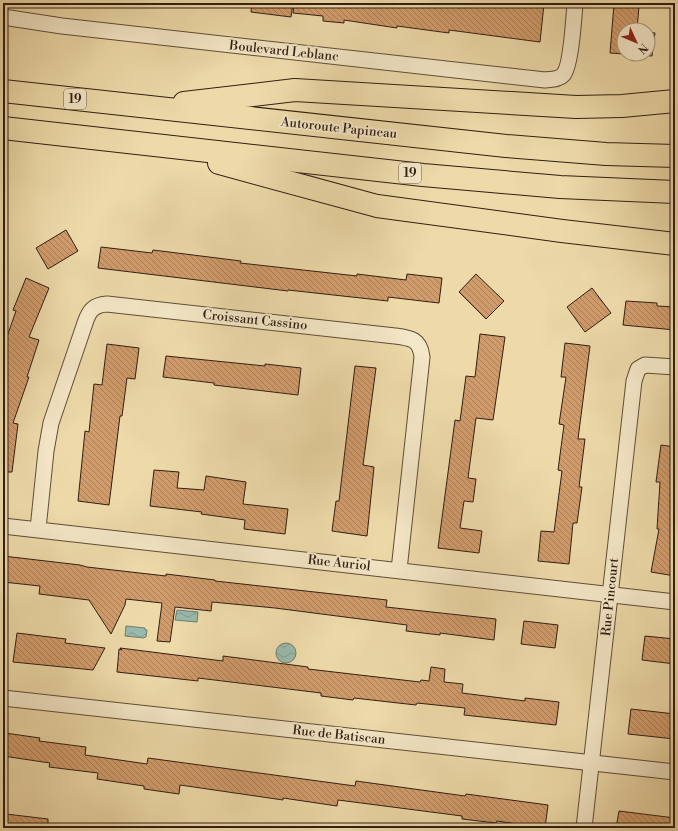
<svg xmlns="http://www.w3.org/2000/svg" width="678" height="831" font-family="'Libre Bodoni',serif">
  <defs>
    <pattern id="water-waves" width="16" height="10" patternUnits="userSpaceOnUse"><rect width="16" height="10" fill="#99baac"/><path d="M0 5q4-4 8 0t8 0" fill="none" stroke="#849f93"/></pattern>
    <pattern id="building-back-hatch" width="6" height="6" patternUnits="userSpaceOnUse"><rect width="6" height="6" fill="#d19c6c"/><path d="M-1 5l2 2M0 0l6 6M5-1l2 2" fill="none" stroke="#aa7f58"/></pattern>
  </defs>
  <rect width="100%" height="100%" fill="#eedaa9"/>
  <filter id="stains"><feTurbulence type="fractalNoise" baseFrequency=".005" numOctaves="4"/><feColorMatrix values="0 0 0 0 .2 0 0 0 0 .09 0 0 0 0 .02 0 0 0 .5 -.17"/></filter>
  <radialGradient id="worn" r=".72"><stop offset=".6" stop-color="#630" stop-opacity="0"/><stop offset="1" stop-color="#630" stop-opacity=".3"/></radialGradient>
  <g fill="url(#water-waves)" stroke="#6f7c6f">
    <polygon points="177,610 198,612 197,622 175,620"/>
    <polygon points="126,626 145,628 145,630 147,630 146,637 145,637 144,638 125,636"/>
    <circle cx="286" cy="653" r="10"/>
  </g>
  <g fill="url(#building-back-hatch)" stroke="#301e14">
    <polygon points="252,3 293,3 291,17 251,12"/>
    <polygon points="294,3 533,3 544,4 540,42 449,30 449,33 397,26 397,28 344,20 344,23 323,21 323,16 293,13"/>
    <polygon points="614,4 639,6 637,30 624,30 624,54 610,53"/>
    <polygon points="648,32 655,33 652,56 625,54 648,54"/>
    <polygon points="66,230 78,251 48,269 36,248"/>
    <polygon points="101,247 152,253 153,250 241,261 240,263 357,276 357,274 406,280 407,274 442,278 439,303 388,297 388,301 288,290 288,291 98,268"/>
    <polygon points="476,274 504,301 486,319 459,292"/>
    <polygon points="26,278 49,288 29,337 39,340 27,377 29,377 13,423 18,424 12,472 3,472 3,348 16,311 13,310"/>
    <polygon points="592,288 611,313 585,332 567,307"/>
    <polygon points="626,301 657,303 657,306 675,307 675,330 623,325"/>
    <polygon points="480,334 505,337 493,420 476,418 468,478 476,479 473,502 464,501 460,528 482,531 479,553 438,548 455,420 460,421 466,376 475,377"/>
    <polygon points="565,343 590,346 578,439 585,439 579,487 582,487 577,523 573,523 569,564 538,561 541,531 554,532 562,471 558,470 564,425 559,424 566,377 561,377"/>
    <polygon points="107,344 139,348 135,379 127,378 122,416 120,416 109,505 78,501 85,431 89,432 94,384 102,385"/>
    <polygon points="166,356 265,366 265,364 301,368 298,395 214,385 214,383 163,377"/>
    <polygon points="355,366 376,368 363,465 374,467 367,536 332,531 336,501 339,501"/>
    <polygon points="661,445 675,447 675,576 651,572 659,529 657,529 660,482 656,482"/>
    <polygon points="154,470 179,472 177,488 204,490 206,476 246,482 243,504 288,509 285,534 244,529 245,520 201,514 202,512 150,506"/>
    <polygon points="3,556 80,565 87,567 166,576 166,574 215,580 215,581 387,600 386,607 496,619 494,640 440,633 440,635 406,631 407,625 275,608 212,602 211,611 175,607 170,642 157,641 162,603 126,599 125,605 111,634 89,600 39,594 40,586 3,582"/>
    <polygon points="524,621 558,625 555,648 521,644"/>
    <polygon points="17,633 66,639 65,643 105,648 93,670 13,662"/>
    <polygon points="645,636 675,639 675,664 642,660"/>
    <polygon points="120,648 223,661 223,656 308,667 308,669 420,682 421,680 429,681 431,667 445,669 444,682 463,684 462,693 525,701 525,698 559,702 556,725 464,715 465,708 417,703 416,705 354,698 353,700 321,696 321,693 198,678 198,681 117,672 119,649 122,650"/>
    <polygon points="631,709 675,714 675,739 628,734"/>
    <polygon points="5,733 40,738 39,741 86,747 85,755 147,764 148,758 355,786 356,781 465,796 466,794 548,805 545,828 497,821 496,823 462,819 462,816 338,800 337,806 283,798 283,800 180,785 179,794 144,789 144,786 97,779 98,773 49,767 50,763 3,756"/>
    <polygon points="619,811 675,818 675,828 616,828"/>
    <polygon points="6,814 48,819 48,828 4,828"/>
  </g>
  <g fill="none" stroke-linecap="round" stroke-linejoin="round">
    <g stroke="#604d39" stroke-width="17">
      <g id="minor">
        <path d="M3,17L62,26L545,80C551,79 558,80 563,75C571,67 574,16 575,3"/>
        <polyline points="3,526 675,602"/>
        <path d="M38,529L46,451L51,423L85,323C89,311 93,305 107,304L395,336C411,338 420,339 422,357L399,570"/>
        <polyline points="3,698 675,772"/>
        <polyline points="584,828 634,381 638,369 645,365 675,367"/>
      </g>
    </g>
    <g stroke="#301e14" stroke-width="24">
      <g id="motorway">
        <polyline points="3,91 506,146 606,154 675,156"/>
        <polyline points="184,103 295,90 576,107 622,106 675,101"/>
        <polyline points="3,128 423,175 560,187 675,192"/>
        <polyline points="219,163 377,206 562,231 675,244"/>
      </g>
    </g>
    <use href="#minor" stroke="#f4e7c7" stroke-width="15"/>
    <use href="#motorway" stroke="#eedaa9" stroke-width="22"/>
  </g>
  <g text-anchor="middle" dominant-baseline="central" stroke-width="4" stroke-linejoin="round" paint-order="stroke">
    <g fill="#f4e7c7" stroke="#6b5a4a" stroke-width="1">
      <rect x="64" y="89" width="22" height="20" rx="3"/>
      <rect x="399" y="163" width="22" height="20" rx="3"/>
    </g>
    <g font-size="12" font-weight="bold" fill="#301e14">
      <text x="75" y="99">19</text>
      <text x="410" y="173">19</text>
    </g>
    <g font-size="13" fill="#301e14" stroke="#f4e7c7">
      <text transform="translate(284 51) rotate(6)">Boulevard Leblanc</text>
      <text transform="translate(339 128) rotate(6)">Autoroute Papineau</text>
      <text transform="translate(255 320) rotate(6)">Croissant Cassino</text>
      <text transform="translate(339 563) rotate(6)">Rue Auriol</text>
      <text transform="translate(610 597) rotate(-84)">Rue Pincourt</text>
      <text transform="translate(339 735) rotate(6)">Rue de Batiscan</text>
    </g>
  </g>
  <rect width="678" height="831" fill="none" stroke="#eedaa9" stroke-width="16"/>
  <rect x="4" y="4" width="670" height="823" fill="none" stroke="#301e14" stroke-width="2"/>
  <rect x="8" y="8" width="662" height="815" fill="none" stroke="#301e14"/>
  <g transform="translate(636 42) rotate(134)"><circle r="19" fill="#f4e7c7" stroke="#a6977f"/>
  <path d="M0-3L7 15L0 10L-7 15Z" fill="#8f2418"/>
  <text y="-6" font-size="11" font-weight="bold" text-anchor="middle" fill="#301e14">N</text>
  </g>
  <rect width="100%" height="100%" filter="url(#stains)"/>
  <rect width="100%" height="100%" fill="url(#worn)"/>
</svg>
